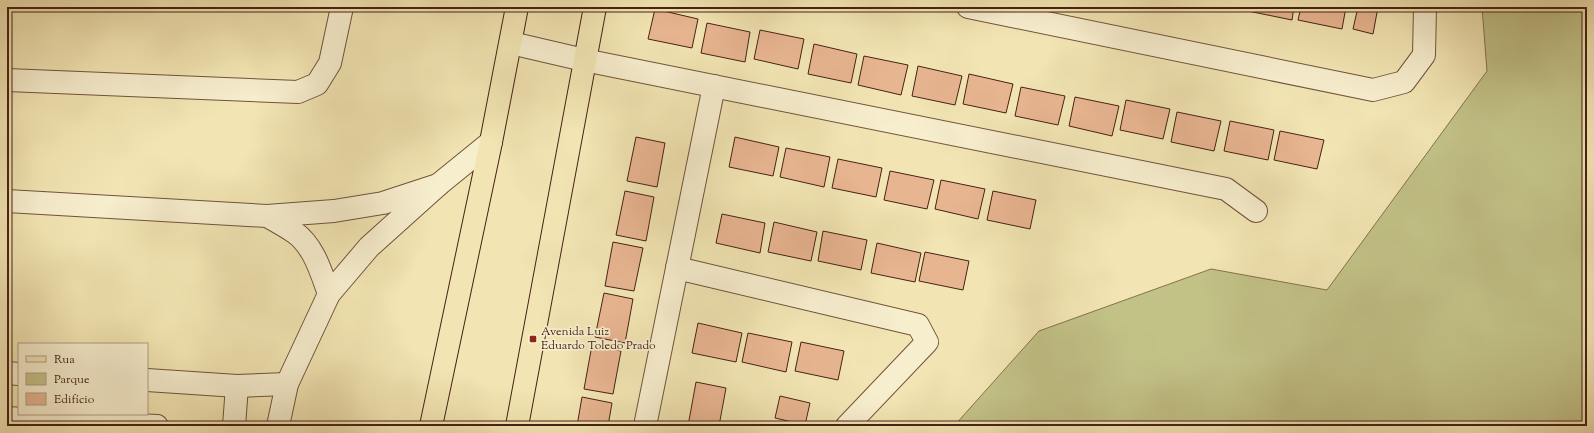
<svg xmlns="http://www.w3.org/2000/svg" width="1594" height="433" font-family="'Sorts Mill Goudy',serif">
  <rect width="100%" height="100%" fill="#f2e5b3"/>
  <filter id="stains"><feTurbulence type="fractalNoise" baseFrequency=".005" numOctaves="4"/><feColorMatrix values="0 0 0 0 .2 0 0 0 0 .09 0 0 0 0 .02 0 0 0 .5 -.17"/></filter>
  <radialGradient id="worn" r=".72"><stop offset=".6" stop-color="#630" stop-opacity="0"/><stop offset="1" stop-color="#630" stop-opacity=".3"/></radialGradient>
  <polygon fill="#c2c287" stroke="#84724e" points="1482,7 1587,7 1587,426 954,426 1039,331 1211,269 1327,290 1487,71"/>
  <g fill="#e8b591" stroke="#462215">
    <polygon points="1249,7 1294,7 1292,20 1248,11"/>
    <polygon points="1301,7 1346,7 1342,29 1298,20"/>
    <polygon points="1358,7 1378,7 1373,34 1353,29"/>
    <polygon points="655,9 698,19 692,48 648,39"/>
    <polygon points="707,23 750,32 745,62 701,53"/>
    <polygon points="760,30 804,39 798,69 754,59"/>
    <polygon points="814,44 857,54 851,83 808,74"/>
    <polygon points="864,56 908,65 901,95 858,85"/>
    <polygon points="918,66 962,76 955,105 912,96"/>
    <polygon points="969,74 1013,84 1006,113 963,104"/>
    <polygon points="1021,87 1065,96 1058,125 1015,116"/>
    <polygon points="1075,97 1119,106 1112,136 1069,126"/>
    <polygon points="1126,100 1170,109 1163,139 1120,130"/>
    <polygon points="1177,112 1221,121 1214,151 1171,142"/>
    <polygon points="1230,121 1274,130 1268,160 1224,151"/>
    <polygon points="1280,131 1324,140 1317,169 1274,160"/>
    <polygon points="636,137 665,143 657,187 627,181"/>
    <polygon points="735,137 779,147 773,176 729,167"/>
    <polygon points="786,148 830,157 824,187 780,177"/>
    <polygon points="838,159 882,168 876,197 832,188"/>
    <polygon points="890,171 934,180 927,209 884,200"/>
    <polygon points="941,180 985,189 978,219 935,209"/>
    <polygon points="625,191 654,197 646,241 616,235"/>
    <polygon points="993,191 1036,200 1030,229 987,220"/>
    <polygon points="722,214 765,223 760,253 716,243"/>
    <polygon points="774,222 817,232 811,261 768,252"/>
    <polygon points="823,231 867,240 861,270 818,261"/>
    <polygon points="613,242 643,248 634,291 605,286"/>
    <polygon points="877,243 921,253 915,282 871,273"/>
    <polygon points="925,252 969,261 963,290 919,281"/>
    <polygon points="604,293 633,299 625,343 595,337"/>
    <polygon points="698,323 742,333 736,362 692,353"/>
    <polygon points="748,333 792,342 786,372 742,362"/>
    <polygon points="801,342 844,351 838,380 795,371"/>
    <polygon points="592,345 621,351 613,394 584,389"/>
    <polygon points="696,382 726,388 719,426 688,426"/>
    <polygon points="780,396 810,403 805,425 775,418"/>
    <polygon points="582,397 612,403 608,426 577,426"/>
  </g>
  <g fill="none" stroke-linecap="round" stroke-linejoin="round">
    <g stroke="#71533c" stroke-width="24">
      <g id="minor">
        <polyline points="968,7 1373,90 1404,82 1424,55 1425,7"/>
        <polyline points="511,43 584,60 1226,189 1256,211"/>
        <polyline points="7,80 298,92 317,84 330,63 342,7"/>
        <polyline points="7,201 267,216 334,211 383,203 438,185"/>
        <path d="M267,216C276,221 285,226 294,232C314,246 321,272 329,294"/>
        <polyline points="677,268 918,325 927,342 847,426"/>
        <polyline points="7,373 19,374"/>
        <polyline points="147,380 237,386 287,384"/>
        <polyline points="7,418 157,426"/>
        <polyline points="234,426 237,386"/>
        <polyline points="278,426 287,384 329,294 369,247 438,185 491,142"/>
        <polyline points="645,426 714,86"/>
      </g>
    </g>
    <g stroke="#462215" stroke-width="24">
      <g id="major">
        <polyline points="431,426 491,142 517,7"/>
        <polyline points="517,426 595,7"/>
      </g>
    </g>
    <use href="#minor" stroke="#f7eece" stroke-width="22"/>
    <use href="#major" stroke="#f2e5b3" stroke-width="22"/>
  </g>
  <rect fill="#8f2418" stroke="#f7eece" stroke-width="1.5" x="529" y="335" width="8" height="8" rx="2"/>
  <g text-anchor="middle" dominant-baseline="central" stroke-width="3.5" stroke-linejoin="round" paint-order="stroke">
    <g font-size="12" fill="#462215" stroke="#f7eece" text-anchor="start">
      <text x="541" y="332">Avenida Luiz<tspan x="541" dy="14">Eduardo Toledo Prado</tspan></text>
    </g>
  </g>
  <rect width="1594" height="433" fill="none" stroke="#f2e5b3" stroke-width="24"/>
  <rect x="8" y="8" width="1578" height="417" fill="none" stroke="#462215" stroke-width="2"/>
  <rect x="12" y="12" width="1570" height="409" fill="none" stroke="#462215"/>
  <rect x="18" y="343" width="130" height="72" fill="#f7eece" stroke="#b09c84"/>
  <rect x="26" y="356" width="20" height="6" fill="#f2e5b3" stroke="#b09c84"/>
  <text x="54" y="363" font-size="12" fill="#462215">Rua</text>
  <rect x="26" y="373" width="20" height="12" fill="#c2c287" stroke="#b09c84"/>
  <text x="54" y="383" font-size="12" fill="#462215">Parque</text>
  <rect x="26" y="393" width="20" height="12" fill="#e8b591" stroke="#b09c84"/>
  <text x="54" y="403" font-size="12" fill="#462215">Edifício</text>
  <rect width="100%" height="100%" filter="url(#stains)"/>
  <rect width="100%" height="100%" fill="url(#worn)"/>
</svg>
